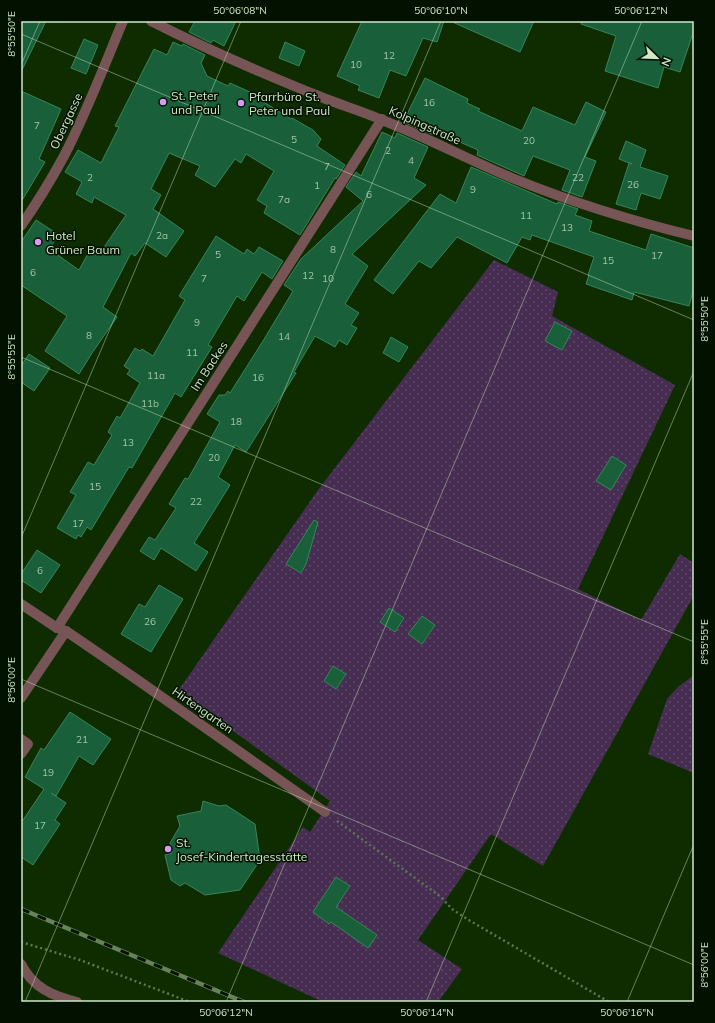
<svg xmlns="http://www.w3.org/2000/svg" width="715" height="1023" font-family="Mulish,sans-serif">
  <defs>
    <pattern id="grass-dots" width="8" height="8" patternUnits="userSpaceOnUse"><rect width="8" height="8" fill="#472d52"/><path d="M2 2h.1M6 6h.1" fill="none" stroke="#604b69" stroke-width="1.8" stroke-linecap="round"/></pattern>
  </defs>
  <rect width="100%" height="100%" fill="#0f2c00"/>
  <g fill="url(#grass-dots)">
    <polygon points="494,260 558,292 552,316 675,385 578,589 641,620 680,554 694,563 694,595 543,866 491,834 418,940 462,969 438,1002 323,1002 218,953 303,827 310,832 330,801 178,691 318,490"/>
    <polygon points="694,675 694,773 648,754 667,699 678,687"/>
  </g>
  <g fill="#185f3a" stroke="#378559">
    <polygon points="21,21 46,21 21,72"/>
    <polygon points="195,21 236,21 224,46 213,40 211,43 189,32"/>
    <polygon points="362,21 444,21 437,42 423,38 406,76 390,70 379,98 358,90 360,86 337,76"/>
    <polygon points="450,21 534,21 520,52"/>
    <polygon points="582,21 694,21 694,30 680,72 664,67 658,88 605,71 616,36 581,24"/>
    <polygon points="84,39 98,45 86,74 71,68"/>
    <polygon points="173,42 182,46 183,44 205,55 201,63 207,76 228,86 230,83 263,98 262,101 291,119 292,118 313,130 321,139 317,146 345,165 336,179 335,178 300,235 264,213 267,206 257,200 274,171 246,154 241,163 235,159 215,187 195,175 200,166 169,153 151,189 161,195 153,209 184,231 166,257 145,243 135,256 131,253 103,307 117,317 92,353 79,374 45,351 67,316 21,285 21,242 36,220 59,235 49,249 79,270 91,248 100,253 126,215 94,197 92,203 76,194 82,182 65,172 78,150 101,163 119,127 115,126 154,49 167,55"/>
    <polygon points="285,42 305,51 299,66 279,58"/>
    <polygon points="425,78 468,99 467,103 480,109 478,111 522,131 533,107 575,125 586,102 606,112 585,157 596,161 582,197 562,190 570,170 533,156 524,176 477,155 478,150 435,131 434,135 403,122"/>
    <polygon points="21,91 61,109 39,159 45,162 21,202"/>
    <polygon points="382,132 395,138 397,133 428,147 414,178 426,185 352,254 368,266 345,304 359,313 351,325 357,328 347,345 339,340 335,347 315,336 294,372 296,373 246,452 235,445 218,477 230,485 194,543 208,552 196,571 161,548 154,560 140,551 149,537 155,540 176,508 169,504 185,478 188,479 220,422 207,414 219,395 225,395 228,391 230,393 263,341 293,291 284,285 301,259 363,201 346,187 356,172 361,176"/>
    <polygon points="626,141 646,150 640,167 668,176 660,199 641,193 636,210 616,204 629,163 632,164 619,159"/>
    <polygon points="471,167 557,204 558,202 578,209 575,215 592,221 589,231 646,250 651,234 694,248 694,287 689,306 634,292 632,300 586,284 589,275 588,275 594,257 532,235 530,240 522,237 507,263 457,237 431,268 419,261 393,294 374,280 440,194 456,203"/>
    <polygon points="216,236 244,254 247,249 254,254 259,247 283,261 272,279 262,272 244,301 237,296 208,345 212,347 181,397 175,393 132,468 129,467 91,530 87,527 81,537 78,535 76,539 57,528 76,495 70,492 88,462 94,465 112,435 108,432 117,416 120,418 140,383 127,374 130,370 124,366 135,348 140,351 142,349 153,356 185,300 179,296"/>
    <polygon points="555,322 572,331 562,350 545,341"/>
    <polygon points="391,337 408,347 399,362 383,353"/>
    <polygon points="29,354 50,368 34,391 21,382 21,366"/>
    <polygon points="612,456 626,465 611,490 596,481"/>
    <polygon points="314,520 318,522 306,564 301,573 286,564"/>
    <polygon points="37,550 60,565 41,593 21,580 21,574"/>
    <polygon points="159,585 183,599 151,652 121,634 139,604 145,607"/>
    <polygon points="389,608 404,618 395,632 380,622"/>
    <polygon points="422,616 435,625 422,644 408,634"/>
    <polygon points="333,666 346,674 336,689 324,681"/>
    <polygon points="70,712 111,739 93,765 79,756 56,796 51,793 66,803 55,820 60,824 33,865 21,857 21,823 44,789 25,777 41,748 44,750"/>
    <polygon points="203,801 219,806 226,805 255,824 260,860 240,890 205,895 185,883 180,886 171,880 165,855 172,853 170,843 180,826 177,816 201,811"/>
    <polygon points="336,877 350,886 336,907 377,935 368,948 331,922 329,924 313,912"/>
  </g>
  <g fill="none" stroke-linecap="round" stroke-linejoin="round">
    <g stroke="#5d7850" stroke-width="2.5" stroke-dasharray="2 3" stroke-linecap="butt">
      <polyline points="337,821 441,897 452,909 467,919 609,1002"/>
      <polyline points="21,942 80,960 190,1002"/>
    </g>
    <g stroke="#775455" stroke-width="10">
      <path d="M151,21C208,50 266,75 326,99C344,106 364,112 382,120C426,137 469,160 512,178C571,202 632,221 694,236"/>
      <path d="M21,226C37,203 51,180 64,156C87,112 104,66 123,21"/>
      <polyline points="21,604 57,628 66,631 139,681 325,812"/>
      <polyline points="57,628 382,119"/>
      <polyline points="21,698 66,631"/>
      <polyline points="21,739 28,744 21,754"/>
      <path d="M21,964C33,988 53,996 77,1002"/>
    </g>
    <g stroke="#68825b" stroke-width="4.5">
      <polyline id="rail" points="21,909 244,1002"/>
    </g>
    <use href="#rail" stroke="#031200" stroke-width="3" stroke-dasharray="9" stroke-linecap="butt"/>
  </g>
  <path fill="none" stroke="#d0e8c6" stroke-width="1" stroke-opacity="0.45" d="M21,34L694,320M21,65L40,21M21,357L694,642M21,538L241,21M21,679L694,965M25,1002L441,21M226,1002L642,21M426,1002L694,371M627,1002L694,844"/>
  <g fill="#db99f5" stroke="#031200" stroke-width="1.5">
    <circle cx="163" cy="102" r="4"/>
    <circle cx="241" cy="103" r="4"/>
    <circle cx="38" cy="242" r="4"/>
    <circle cx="168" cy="849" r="4"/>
  </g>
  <g text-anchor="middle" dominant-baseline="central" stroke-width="3" stroke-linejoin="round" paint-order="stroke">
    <g font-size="10" fill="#a2c6a3">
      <text x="389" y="55">12</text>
      <text x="356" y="64">10</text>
      <text x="429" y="102">16</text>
      <text x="37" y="125">7</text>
      <text x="294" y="139">5</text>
      <text x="529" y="140">20</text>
      <text x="388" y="150">2</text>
      <text x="411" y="160">4</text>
      <text x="327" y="166">7</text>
      <text x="90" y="177">2</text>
      <text x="578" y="177">22</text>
      <text x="633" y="184">26</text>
      <text x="317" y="185">1</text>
      <text x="473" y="189">9</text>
      <text x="369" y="194">6</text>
      <text x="284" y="199">7a</text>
      <text x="526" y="215">11</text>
      <text x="567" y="227">13</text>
      <text x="162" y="235">2a</text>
      <text x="333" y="249">8</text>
      <text x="218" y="254">5</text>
      <text x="657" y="255">17</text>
      <text x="608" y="260">15</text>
      <text x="33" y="272">6</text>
      <text x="308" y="275">12</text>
      <text x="204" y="278">7</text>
      <text x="328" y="278">10</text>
      <text x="197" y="322">9</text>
      <text x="89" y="335">8</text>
      <text x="284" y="336">14</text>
      <text x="192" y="352">11</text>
      <text x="156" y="375">11a</text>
      <text x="258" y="377">16</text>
      <text x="150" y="403">11b</text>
      <text x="236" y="421">18</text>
      <text x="128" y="442">13</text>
      <text x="214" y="457">20</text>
      <text x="95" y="486">15</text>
      <text x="196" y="501">22</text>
      <text x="78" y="523">17</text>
      <text x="40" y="570">6</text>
      <text x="150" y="621">26</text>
      <text x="82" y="739">21</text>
      <text x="48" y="772">19</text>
      <text x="40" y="825">17</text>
    </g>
    <g font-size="12" fill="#d0e8c6" stroke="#031200" text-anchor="start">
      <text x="171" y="95">St. Peter<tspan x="171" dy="14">und Paul</tspan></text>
      <text x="249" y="96">Pfarrbüro St.<tspan x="249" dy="14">Peter und Paul</tspan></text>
      <text x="46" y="235">Hotel<tspan x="46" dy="14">Grüner Baum</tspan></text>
      <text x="176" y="842">St.<tspan x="176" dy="14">Josef-Kindertagesstätte</tspan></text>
    </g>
    <g font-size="12" fill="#d0e8c6" stroke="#031200">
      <text transform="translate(66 121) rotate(-65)">Obergasse</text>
      <text transform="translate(425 125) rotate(24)">Kolpingstraße</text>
      <text transform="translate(209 366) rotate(-57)">Im Backes</text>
      <text transform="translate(203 710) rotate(35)">Hirtengarten</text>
    </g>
  </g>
  <rect width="715" height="1023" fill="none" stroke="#031200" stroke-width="44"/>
  <g transform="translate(657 58) rotate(113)" stroke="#031200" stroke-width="3" paint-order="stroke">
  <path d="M0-3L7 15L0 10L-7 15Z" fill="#d0e8c6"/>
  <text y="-6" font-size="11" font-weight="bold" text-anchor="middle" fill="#d0e8c6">N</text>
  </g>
  <rect x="22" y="22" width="671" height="979" fill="none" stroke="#d0e8c6" stroke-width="1.5"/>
  <g font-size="10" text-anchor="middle" fill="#d0e8c6">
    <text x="240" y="14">50°06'08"N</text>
    <text x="441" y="14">50°06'10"N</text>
    <text x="641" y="14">50°06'12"N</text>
    <text transform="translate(11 34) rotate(-90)" y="4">8°55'50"E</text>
    <text transform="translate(704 319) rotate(-90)" y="4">8°55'50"E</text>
    <text transform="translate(11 357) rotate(-90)" y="4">8°55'55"E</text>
    <text transform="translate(704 642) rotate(-90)" y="4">8°55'55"E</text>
    <text transform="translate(11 680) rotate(-90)" y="4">8°56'00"E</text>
    <text transform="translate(704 965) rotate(-90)" y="4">8°56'00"E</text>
    <text x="226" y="1016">50°06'12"N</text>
    <text x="427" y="1016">50°06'14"N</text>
    <text x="627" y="1016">50°06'16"N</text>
  </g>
</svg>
